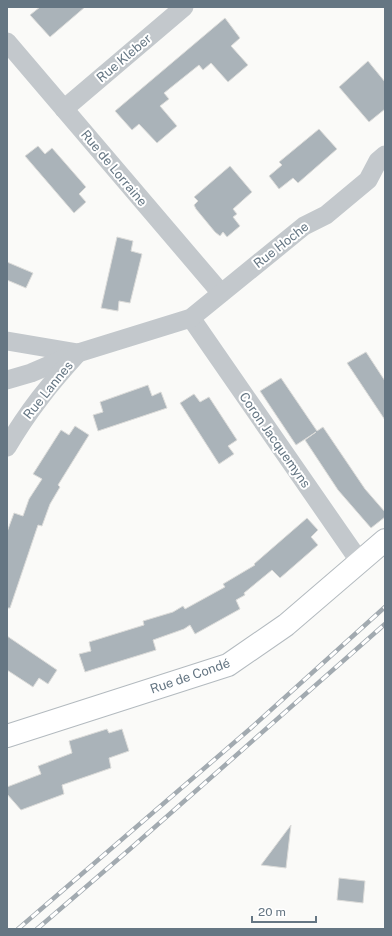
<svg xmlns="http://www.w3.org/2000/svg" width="392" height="936" font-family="'Public Sans',sans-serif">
  <rect width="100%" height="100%" fill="#fafaf8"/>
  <g fill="#aab3b9" stroke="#dcdcda">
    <polygon points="40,7 85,7 50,37 30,15"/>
    <polygon points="225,18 240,38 231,46 248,65 228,82 211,63 203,70 199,65 164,93 169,99 160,106 177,126 157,143 139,124 132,130 115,111"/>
    <polygon points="368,61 385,82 385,109 369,122 339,87"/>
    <polygon points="319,129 337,149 298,183 293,178 279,189 269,176 282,165 279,162"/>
    <polygon points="38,146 45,154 52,148 86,187 79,194 86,202 74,213 25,156"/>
    <polygon points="230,166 252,192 233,209 237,214 233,217 240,226 227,237 223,232 220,236 215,232 196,209 194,205 198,201 194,197"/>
    <polygon points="117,237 133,241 131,251 142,254 130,303 119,301 118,311 101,308"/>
    <polygon points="7,262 33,273 26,288 7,280"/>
    <polygon points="366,352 385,381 385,420 347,363"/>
    <polygon points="281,378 317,431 323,427 365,489 385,512 385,517 371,528 338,490 305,440 316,432 296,445 260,391"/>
    <polygon points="148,385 152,396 161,392 167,408 98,431 93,415 103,412 100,402"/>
    <polygon points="194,394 200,402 209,397 237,440 228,446 234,454 219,464 180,403"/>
    <polygon points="75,426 89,435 58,485 60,487 50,504 42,526 38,525 10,608 7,608 7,532 14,513 23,516 29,499 42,479 33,474 61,430 69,435"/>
    <polygon points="307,518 318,530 311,537 318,545 280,578 272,570 244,593 245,595 236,600 240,609 195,634 190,625 184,629 153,640 156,650 85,672 79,654 91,651 89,642 144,625 143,621 173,612 183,606 185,609 225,587 223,584 255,565 254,564"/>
    <polygon points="7,636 57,670 48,684 39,678 33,687 7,670"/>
    <polygon points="107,729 109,733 122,729 129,751 109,758 111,768 62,785 64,794 21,810 7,794 7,787 41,774 38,766 72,753 69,741"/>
    <polygon points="291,825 286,868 261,865"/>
    <polygon points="339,878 365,881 363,903 337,900"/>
  </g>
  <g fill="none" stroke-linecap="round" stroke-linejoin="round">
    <g stroke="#b3babf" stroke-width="24">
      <polyline id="secondary" points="7,736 228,665 286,625 385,540"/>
    </g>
    <g stroke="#c3c8cc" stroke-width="19">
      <polyline points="7,42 221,293"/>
      <polyline points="64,109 184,7"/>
      <polyline points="191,318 360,562"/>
      <polyline points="7,341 78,353 191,318 304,226 326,215 368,180 378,161 385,155"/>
      <polyline points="7,380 31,373 73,355"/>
      <path d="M7,447C28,411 50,384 78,353"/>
    </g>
    <use href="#secondary" stroke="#fff" stroke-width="22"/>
    <g stroke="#a2aab0" stroke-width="4.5">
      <g id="rail">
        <polyline points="18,929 251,728 385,607"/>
        <polyline points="37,929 130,849 385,624"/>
      </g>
    </g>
    <use href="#rail" stroke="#fff" stroke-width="3" stroke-dasharray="9" stroke-linecap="butt"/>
  </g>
  <g text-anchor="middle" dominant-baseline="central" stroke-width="4" stroke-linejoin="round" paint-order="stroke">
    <g font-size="13" fill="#657683" stroke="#fff">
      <text transform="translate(124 58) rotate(-40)">Rue Kleber</text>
      <text transform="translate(114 168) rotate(50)">Rue de Lorraine</text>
      <text transform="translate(281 245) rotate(-38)">Rue Hoche</text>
      <text transform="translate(48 390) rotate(-51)">Rue Lannes</text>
      <text transform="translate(275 440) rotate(55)">Coron Jacquemyns</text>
      <text transform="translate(190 676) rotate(-19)">Rue de Condé</text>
    </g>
  </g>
  <rect width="392" height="936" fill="none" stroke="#657683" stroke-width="16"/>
  <path d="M252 916v6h64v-6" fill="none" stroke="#657683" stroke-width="2"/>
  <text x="258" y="916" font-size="12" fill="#657683" stroke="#ffffff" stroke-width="3" paint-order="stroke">20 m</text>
</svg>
